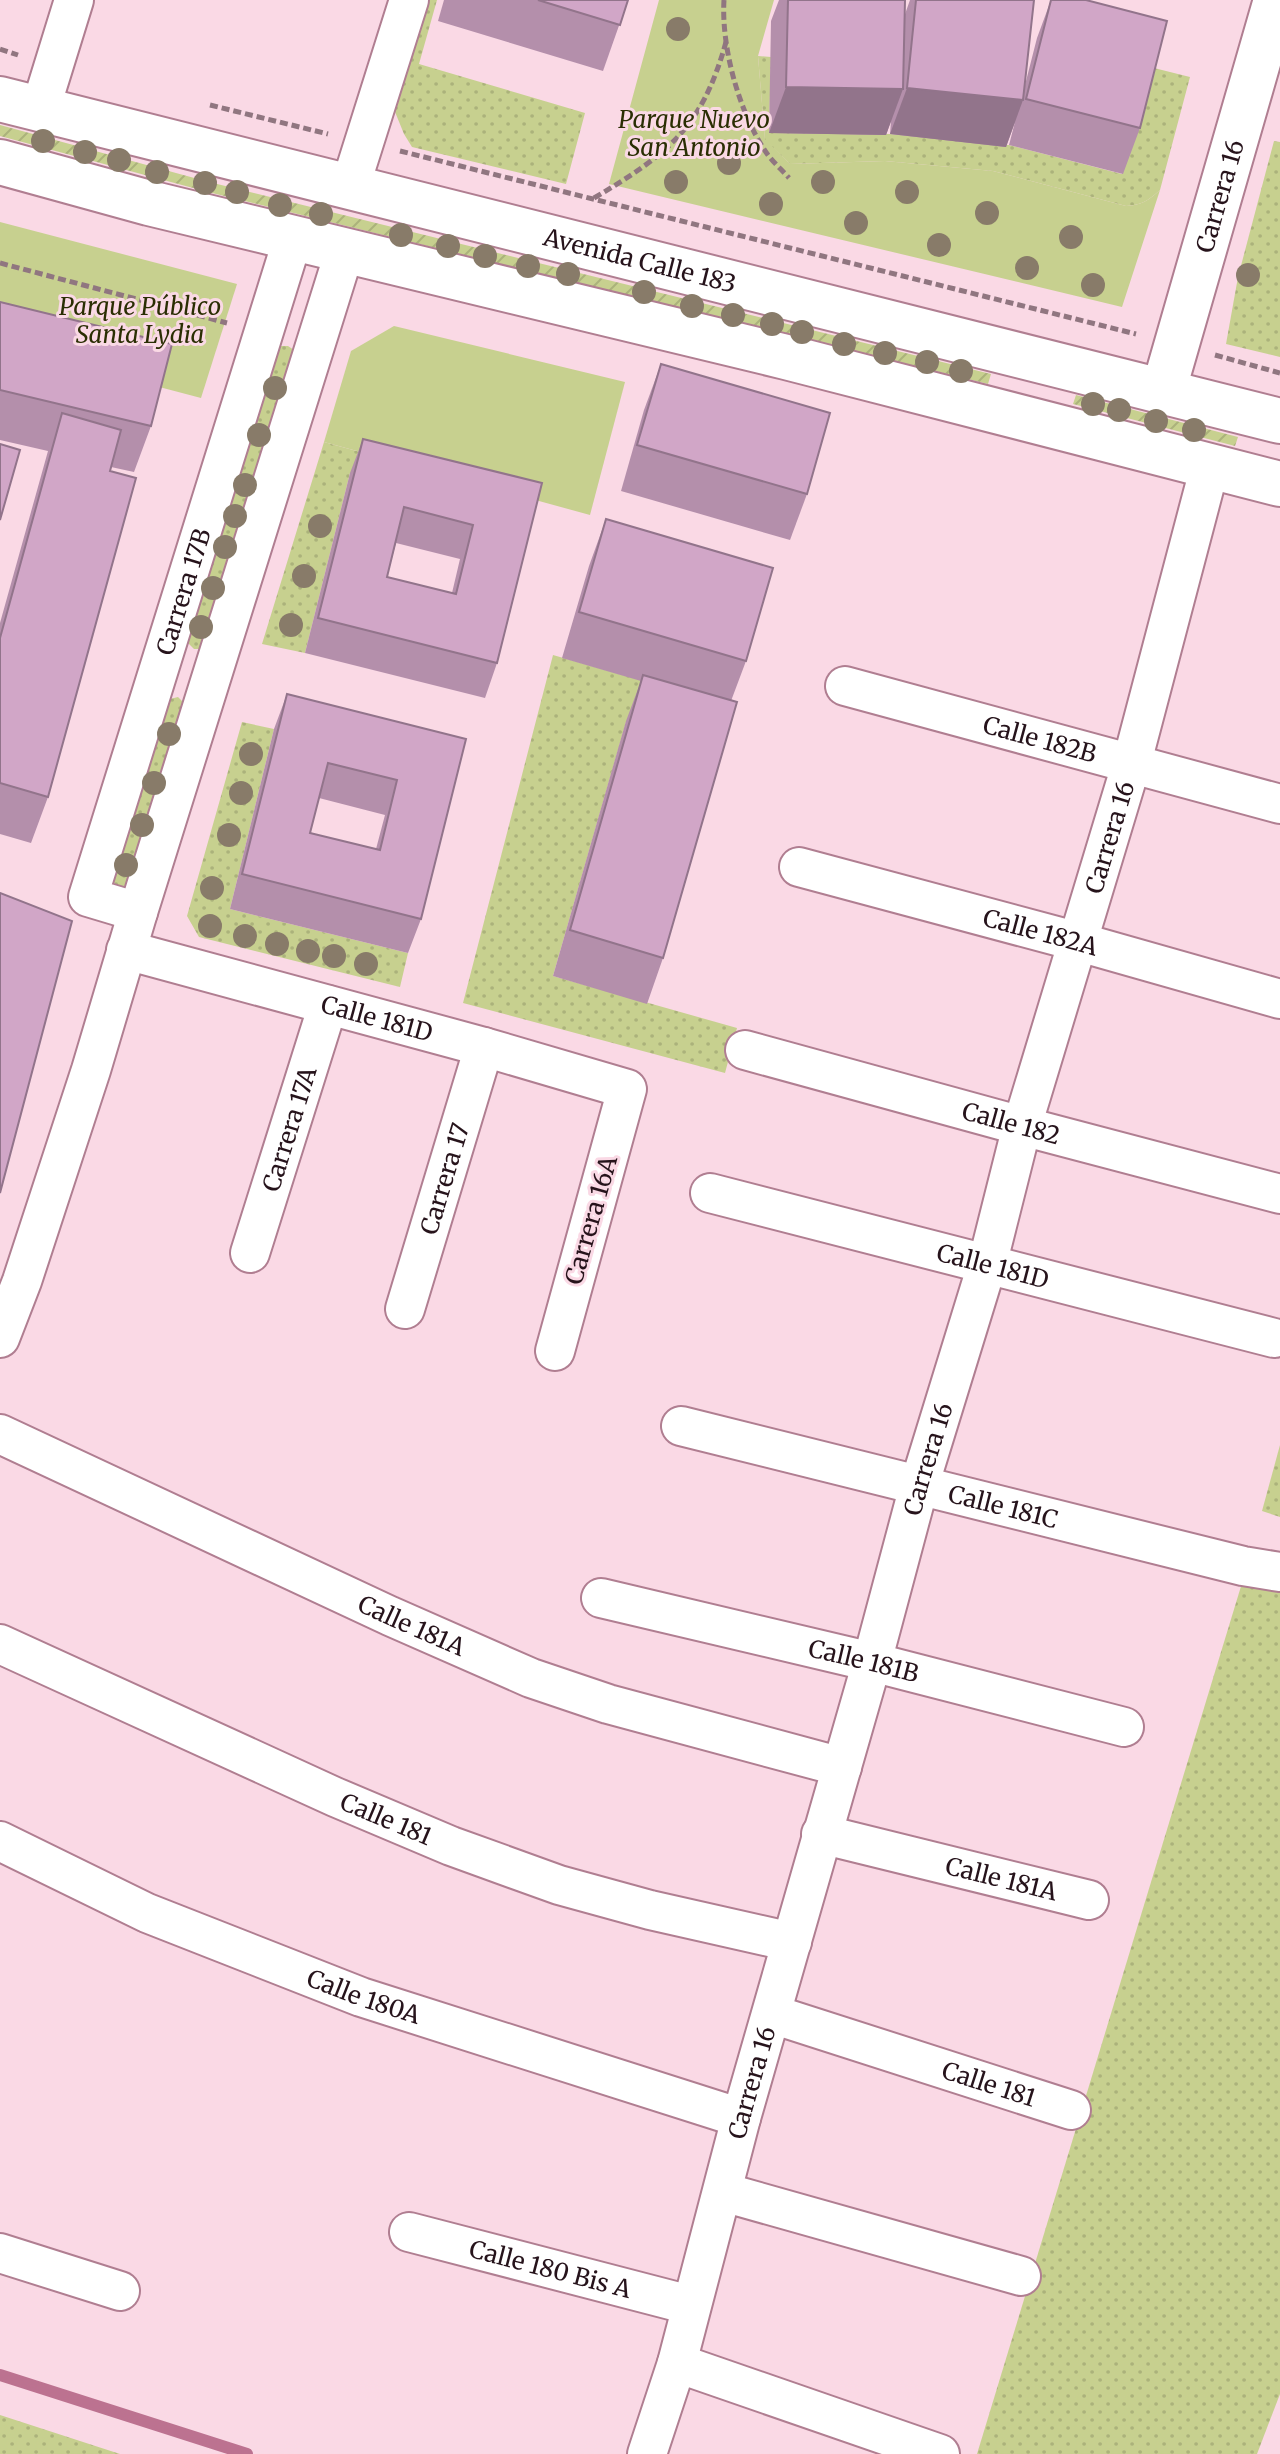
<svg xmlns="http://www.w3.org/2000/svg" width="1280" height="2454" font-family="Merriweather,serif">
  <defs>
    <pattern id="grass-dots" width="8" height="8" patternUnits="userSpaceOnUse" patternTransform="scale(2)"><rect width="8" height="8" fill="#c7d08f"/><path d="M2 2h.1M6 6h.1" fill="none" stroke="#abb27b" stroke-width="1.8" stroke-linecap="round"/></pattern>
    <pattern id="garden-furrows" width="10" height="10" patternUnits="userSpaceOnUse" patternTransform="scale(2)"><rect width="10" height="10" fill="#c7d08f"/><path d="M-1 1l2-2M0 10L10 0M9 11l2-2" fill="none" stroke="#abb27b"/></pattern>
  </defs>
  <rect width="100%" height="100%" fill="#fad9e5"/>
  <g fill="url(#grass-dots)">
    <polygon points="425,0 437,0 419,64 585,113 566,184 412,147 404,134 393,107"/>
    <path d="M758,56L771,57L769,132L890,134L1009,145L1122,174L1150,67L1190,77L1160,190C1149,200 1142,205 1126,206L993,171L885,161L790,164L765,140Z"/>
    <polygon points="1274,141 1280,142 1280,357 1226,344 1238,277"/>
    <polygon points="279,346 288,346 294,350 202,649 194,649 186,641 277,349"/>
    <polygon points="324,442 535,500 350,473 305,653 262,644"/>
    <polygon points="553,655 661,686 626,722 553,976 737,1028 725,1073 463,1003"/>
    <polygon points="178,697 185,704 128,887 121,888 114,883 113,876 167,702 170,699"/>
    <polygon points="242,722 274,729 230,909 408,953 400,987 199,937 187,916"/>
    <polygon points="1280,1445 1280,1517 1262,1511"/>
    <polygon points="1242,1583 1280,1590 1280,2394 1257,2454 977,2454"/>
    <polygon points="0,2415 120,2454 0,2454"/>
  </g>
  <g fill="#c7d08f">
    <path d="M659,0H774L758,56L765,139L790,164L885,161L993,171L1126,206C1142,205 1149,200 1160,190L1122,307L609,184Z"/>
    <polygon points="0,222 237,284 201,398 0,345"/>
    <polygon points="394,326 625,382 590,515 324,442 351,351"/>
  </g>
  <g fill="url(#garden-furrows)">
    <polygon points="0,125 209,182 991,374 988,384 208,192 0,136"/>
    <polygon points="1076,395 1238,437 1235,446 1073,404"/>
  </g>
  <g fill="none" stroke-linecap="round" stroke-linejoin="round">
    <polyline stroke="#bc7290" stroke-width="12" points="0,2375 247,2454"/>
    <g stroke="#b07e91" stroke-width="42">
      <g id="minor">
        <polyline points="40,110 74,0"/>
        <polyline points="350,187 409,0"/>
        <path id="s1" d="M845,686L1280,804"/>
        <path id="s2" d="M799,867L1079,942L1280,999"/>
        <path id="s3" d="M138,912L88,897L293,238"/>
        <path id="s4" d="M126,950L484,1047L627,1089L555,1351"/>
        <path id="s5" d="M745,1050L1022,1126L1280,1194"/>
        <path id="s6" d="M710,1193L1274,1338"/>
        <path id="s7" d="M250,1253L328,1005"/>
        <path id="s8" d="M405,1309L484,1047"/>
        <polyline points="0,1338 22,1281 91,1070 138,912 345,250"/>
        <path id="s9" d="M681,1426L1243,1566L1280,1572"/>
        <path id="s10" d="M0,1434L390,1616L531,1678L608,1704L842,1767"/>
        <path id="s11" d="M601,1598L872,1662L1124,1727"/>
        <path id="s12" d="M0,1644L335,1797L451,1846L559,1885L650,1910L792,1942"/>
        <path id="s13" d="M821,1834L1089,1900"/>
        <path id="s14" d="M0,1841L147,1913L361,1997L741,2118"/>
        <path id="s15" d="M772,2014L1071,2110"/>
        <polyline points="723,2192 1021,2276"/>
        <path id="s16" d="M409,2232L690,2305"/>
        <polyline points="0,2253 120,2291"/>
        <polyline points="677,2363 940,2454"/>
        <path id="s17" d="M647,2454L677,2363L741,2118L872,1662L919,1486L987,1265L1022,1126L1132,762L1210,466"/>
      </g>
    </g>
    <g stroke="#b07e91" stroke-width="48">
      <g id="tertiary">
        <path id="s18" d="M1163,392L1276,0"/>
      </g>
    </g>
    <g stroke="#b07e91" stroke-width="48">
      <g id="primary">
        <path id="s19" d="M0,99L1280,421"/>
        <polyline points="0,162 149,203 786,357 1280,484"/>
      </g>
    </g>
    <g stroke="#907680" stroke-width="5" stroke-dasharray="8 4" stroke-linecap="butt">
      <path d="M724,0C721,48 740,116 768,155C774,163 782,170 789,178"/>
      <polyline points="0,49 18,55"/>
      <polyline points="210,105 328,134"/>
      <polyline points="400,151 1136,334"/>
      <path d="M594,198C668,154 702,128 726,42"/>
      <polyline points="0,263 227,323"/>
      <polyline points="1215,355 1280,373"/>
    </g>
    <use href="#minor" stroke="#fff" stroke-width="38"/>
    <use href="#tertiary" stroke="#fff" stroke-width="44"/>
    <use href="#primary" stroke="#fff" stroke-width="44"/>
  </g>
  <g fill="#887b69">
    <circle cx="678" cy="29" r="12"/>
    <circle cx="43" cy="141" r="12"/>
    <circle cx="85" cy="152" r="12"/>
    <circle cx="119" cy="160" r="12"/>
    <circle cx="729" cy="163" r="12"/>
    <circle cx="157" cy="172" r="12"/>
    <circle cx="676" cy="182" r="12"/>
    <circle cx="823" cy="182" r="12"/>
    <circle cx="205" cy="183" r="12"/>
    <circle cx="237" cy="192" r="12"/>
    <circle cx="907" cy="192" r="12"/>
    <circle cx="771" cy="204" r="12"/>
    <circle cx="280" cy="205" r="12"/>
    <circle cx="987" cy="213" r="12"/>
    <circle cx="321" cy="214" r="12"/>
    <circle cx="856" cy="223" r="12"/>
    <circle cx="401" cy="235" r="12"/>
    <circle cx="1071" cy="237" r="12"/>
    <circle cx="939" cy="245" r="12"/>
    <circle cx="448" cy="246" r="12"/>
    <circle cx="485" cy="256" r="12"/>
    <circle cx="528" cy="266" r="12"/>
    <circle cx="1027" cy="268" r="12"/>
    <circle cx="568" cy="274" r="12"/>
    <circle cx="1248" cy="275" r="12"/>
    <circle cx="1093" cy="285" r="12"/>
    <circle cx="644" cy="292" r="12"/>
    <circle cx="692" cy="306" r="12"/>
    <circle cx="733" cy="315" r="12"/>
    <circle cx="772" cy="324" r="12"/>
    <circle cx="802" cy="332" r="12"/>
    <circle cx="844" cy="344" r="12"/>
    <circle cx="885" cy="353" r="12"/>
    <circle cx="927" cy="362" r="12"/>
    <circle cx="961" cy="371" r="12"/>
    <circle cx="275" cy="388" r="12"/>
    <circle cx="1093" cy="404" r="12"/>
    <circle cx="1119" cy="410" r="12"/>
    <circle cx="1156" cy="421" r="12"/>
    <circle cx="1194" cy="430" r="12"/>
    <circle cx="259" cy="435" r="12"/>
    <circle cx="245" cy="485" r="12"/>
    <circle cx="235" cy="516" r="12"/>
    <circle cx="320" cy="526" r="12"/>
    <circle cx="225" cy="547" r="12"/>
    <circle cx="304" cy="576" r="12"/>
    <circle cx="213" cy="588" r="12"/>
    <circle cx="291" cy="625" r="12"/>
    <circle cx="201" cy="627" r="12"/>
    <circle cx="169" cy="734" r="12"/>
    <circle cx="251" cy="754" r="12"/>
    <circle cx="154" cy="783" r="12"/>
    <circle cx="241" cy="793" r="12"/>
    <circle cx="142" cy="825" r="12"/>
    <circle cx="229" cy="835" r="12"/>
    <circle cx="126" cy="865" r="12"/>
    <circle cx="212" cy="888" r="12"/>
    <circle cx="210" cy="926" r="12"/>
    <circle cx="245" cy="936" r="12"/>
    <circle cx="277" cy="944" r="12"/>
    <circle cx="308" cy="951" r="12"/>
    <circle cx="334" cy="956" r="12"/>
    <circle cx="366" cy="964" r="12"/>
  </g>
  <g fill="#b48fab" fill-rule="evenodd">
    <polygon points="444,0 628,0 603,71 438,21"/>
    <polygon points="779,0 905,0 904,17 910,0 1034,0 1025,85 1037,38 1051,0 1086,0 1140,128 1123,174 1009,145 1015,122 1006,147 890,134 891,121 886,135 769,133 771,21"/>
    <polygon points="0,302 151,426 134,472 111,467 48,797 31,843 0,834 0,623 48,451 0,440"/>
    <polygon points="661,364 807,494 790,540 621,491 644,410"/>
    <path d="M363,439L542,483L497,663L485,698L305,653L350,473ZM396,543L460,559L452,593L387,577Z"/>
    <polygon points="606,519 746,661 731,701 663,958 647,1004 553,976 626,721 641,681 562,658 589,566"/>
    <path d="M287,694L466,739L421,919L408,953L230,909L274,729ZM319,798L385,815L376,849L310,833Z"/>
  </g>
  <g fill="#92748b">
    <polygon points="786,87 903,89 886,135 769,133"/>
    <polygon points="907,88 1023,100 1006,147 890,134"/>
  </g>
  <g fill="#d1a6c7" stroke="#92748b" stroke-width="2" fill-rule="evenodd">
    <polygon points="538,0 628,0 620,25"/>
    <polygon points="788,0 905,0 903,89 786,87"/>
    <polygon points="916,0 1034,0 1023,100 907,88"/>
    <polygon points="1051,0 1086,0 1167,21 1140,128 1026,99"/>
    <polygon points="0,302 172,344 151,426 0,390"/>
    <polygon points="661,364 830,413 807,494 637,445"/>
    <polygon points="62,413 121,430 110,471 136,478 48,797 0,783 0,638"/>
    <path d="M363,439L542,483L497,663L318,618ZM404,507L473,525L456,594L387,577Z"/>
    <polygon points="0,444 20,450 0,520"/>
    <polygon points="606,519 773,568 746,661 579,612"/>
    <polygon points="643,675 737,702 663,958 570,930"/>
    <path d="M287,694L466,739L421,919L242,874ZM328,763L397,780L380,850L310,833Z"/>
    <polygon points="0,893 72,921 0,1193"/>
  </g>
  <g text-anchor="middle" dominant-baseline="central" stroke-width="6" stroke-linejoin="round" paint-order="stroke">
    <g font-size="24" font-style="italic" fill="#2a2e03" stroke="#fad9e5">
      <text x="694" y="119">Parque Nuevo<tspan x="694" dy="28">San Antonio</tspan></text>
      <text x="140" y="306">Parque Público<tspan x="140" dy="28">Santa Lydia</tspan></text>
    </g>
    <g font-size="24" fill="#26131b" stroke="#fad9e5">
      <text stroke="none"><textPath href="#s18" startOffset="204">Carrera 16</textPath></text>
      <text stroke="none"><textPath href="#s19" startOffset="660">Avenida Calle 183</textPath></text>
      <text stroke="none"><textPath href="#s3" startOffset="372">Carrera 17B</textPath></text>
      <text stroke="none"><textPath href="#s1" startOffset="202">Calle 182B</textPath></text>
      <text stroke="none"><textPath href="#s17" startOffset="1682">Carrera 16</textPath></text>
      <text stroke="none"><textPath href="#s2" startOffset="250">Calle 182A</textPath></text>
      <text stroke="none"><textPath href="#s4" startOffset="260">Calle 181D</textPath></text>
      <text stroke="none"><textPath href="#s5" startOffset="276">Calle 182</textPath></text>
      <text stroke="none"><textPath href="#s7" startOffset="130">Carrera 17A</textPath></text>
      <text stroke="none"><textPath href="#s8" startOffset="136">Carrera 17</textPath></text>
      <text transform="translate(591 1220) rotate(-74)">Carrera 16A</text>
      <text stroke="none"><textPath href="#s6" startOffset="292">Calle 181D</textPath></text>
      <text stroke="none"><textPath href="#s17" startOffset="1034">Carrera 16</textPath></text>
      <text stroke="none"><textPath href="#s9" startOffset="332">Calle 181C</textPath></text>
      <text stroke="none"><textPath href="#s10" startOffset="454">Calle 181A</textPath></text>
      <text stroke="none"><textPath href="#s11" startOffset="270">Calle 181B</textPath></text>
      <text stroke="none"><textPath href="#s12" startOffset="424">Calle 181</textPath></text>
      <text stroke="none"><textPath href="#s13" startOffset="186">Calle 181A</textPath></text>
      <text stroke="none"><textPath href="#s14" startOffset="396">Calle 180A</textPath></text>
      <text stroke="none"><textPath href="#s17" startOffset="386">Carrera 16</textPath></text>
      <text stroke="none"><textPath href="#s15" startOffset="228">Calle 181</textPath></text>
      <text stroke="none"><textPath href="#s16" startOffset="146">Calle 180 Bis A</textPath></text>
    </g>
  </g>
</svg>
